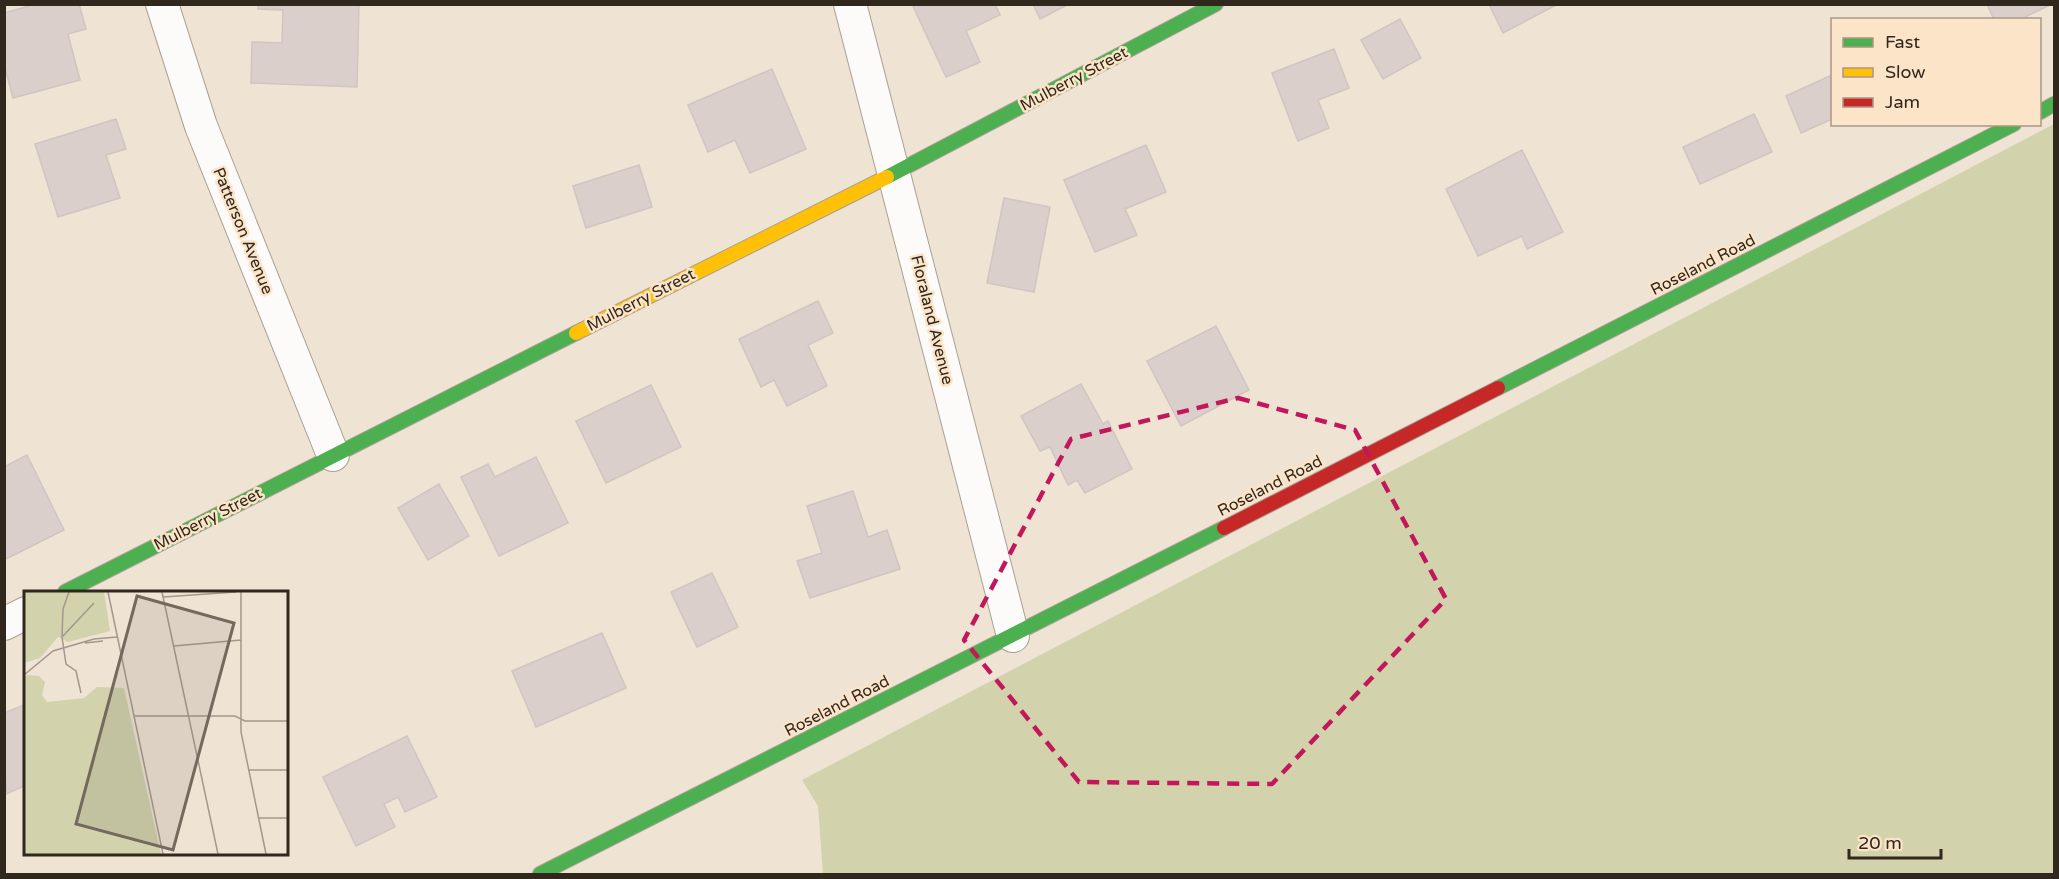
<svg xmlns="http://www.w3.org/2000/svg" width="2059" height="879" font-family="'Varela Round',sans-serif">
  <rect width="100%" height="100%" fill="#efe3d4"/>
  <polygon fill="#d2d2ac" points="2054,124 2054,874 823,874 818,806 802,780"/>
  <g fill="#dbcfcb" stroke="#d0c5c1" stroke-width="1.5">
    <polygon points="36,4 79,4 86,29 68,34 80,80 13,98 4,64 4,13"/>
    <polygon points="258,4 359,4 357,87 251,83 252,42 282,43 283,10 258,9"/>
    <polygon points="912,4 995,4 1000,15 966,31 980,62 946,77"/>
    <polygon points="1033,4 1069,4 1040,19"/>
    <polygon points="1489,4 1558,4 1503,33"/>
    <polygon points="1987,4 2052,4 2019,20 1994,20"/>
    <polygon points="1400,19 1421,58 1383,79 1361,40"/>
    <polygon points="1334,49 1349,88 1318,100 1329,128 1298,141 1272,73"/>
    <polygon points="772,69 806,149 750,173 735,140 708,152 688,105"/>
    <polygon points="1832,75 1832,119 1801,133 1786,96"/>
    <polygon points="1754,114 1772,152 1700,184 1683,147"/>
    <polygon points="116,119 126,149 106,155 120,198 58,217 35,144"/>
    <polygon points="1146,145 1166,192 1125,209 1137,235 1095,252 1064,180"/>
    <polygon points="1522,150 1563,232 1527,249 1522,236 1478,256 1446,189"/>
    <polygon points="639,165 652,207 586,228 573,186"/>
    <polygon points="1004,198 1050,207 1034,292 987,283"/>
    <polygon points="818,301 833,333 808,345 827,386 787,406 774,380 761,387 739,339"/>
    <polygon points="1216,326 1249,390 1181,426 1147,361"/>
    <polygon points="1081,384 1103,424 1108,421 1132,469 1085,493 1077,480 1068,485 1050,447 1040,451 1021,416"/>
    <polygon points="651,385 681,447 606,483 576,421"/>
    <polygon points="27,455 64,530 4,560 4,467"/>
    <polygon points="536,457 568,523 499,556 461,477 488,464 495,477"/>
    <polygon points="439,484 469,536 428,560 398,508"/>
    <polygon points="853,491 868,537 887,530 900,569 810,598 797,561 822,553 807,506"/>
    <polygon points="712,573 738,627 697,647 671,592"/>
    <polygon points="602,633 626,688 536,727 512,671"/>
    <polygon points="26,704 26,785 6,794 4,713"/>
    <polygon points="407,736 437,797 405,812 398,797 384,804 395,827 356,846 323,777"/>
  </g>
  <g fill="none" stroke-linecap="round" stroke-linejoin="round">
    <g stroke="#a9a095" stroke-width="34">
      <g id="street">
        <polyline points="162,4 201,126 333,455"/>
        <polyline points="850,4 1013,636"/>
        <polyline points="4,624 26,613"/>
      </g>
    </g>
    <g stroke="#a9a095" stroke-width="16">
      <g id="fast">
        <polyline points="2040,112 2054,104"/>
        <polyline points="887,177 1216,4"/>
        <polyline points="1498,388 2014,124"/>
        <polyline points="65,592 576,333"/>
        <polyline points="540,874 1224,528"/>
      </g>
    </g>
    <g stroke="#a9a095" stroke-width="16">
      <polyline id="slow" points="576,333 887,177"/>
    </g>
    <g stroke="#a9a095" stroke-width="16">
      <polyline id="jam" points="1224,528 1498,388"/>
    </g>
    <use href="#street" stroke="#fdfbf9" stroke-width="32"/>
    <use href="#fast" stroke="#4caf50" stroke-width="14"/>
    <use href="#slow" stroke="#ffc107" stroke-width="14"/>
    <use href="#jam" stroke="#c62828" stroke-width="14"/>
  </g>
  <path fill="none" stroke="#c2185b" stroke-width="4.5" stroke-dasharray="12 8" stroke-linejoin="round" d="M1238,398L1355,430L1446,599L1272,784L1079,782L964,640L1071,439Z"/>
  <g text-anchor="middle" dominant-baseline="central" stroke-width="5" stroke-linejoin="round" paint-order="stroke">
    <g font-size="16" fill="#30271d" stroke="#fbe4c8">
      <text transform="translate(1074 79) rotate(-28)">Mulberry Street</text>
      <text transform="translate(243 231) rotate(68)">Patterson Avenue</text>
      <text transform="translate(1703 265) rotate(-27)">Roseland Road</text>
      <text transform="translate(641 300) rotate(-27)">Mulberry Street</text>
      <text transform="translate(932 320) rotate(76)">Floraland Avenue</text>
      <text transform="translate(1270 486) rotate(-27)">Roseland Road</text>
      <text transform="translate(208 519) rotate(-27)">Mulberry Street</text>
      <text transform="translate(837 706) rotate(-27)">Roseland Road</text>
    </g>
  </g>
  <g transform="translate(24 591)">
    <rect width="264" height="264" fill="#efe3d4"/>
    <path d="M0,1H80L86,40L44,51L34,46L16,67L0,72ZM3,84L15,85L21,91L18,104L23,111L60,107L73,96L100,97L137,263H0V86Z" fill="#d2d2ac"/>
    <path fill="none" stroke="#a3988b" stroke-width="1.5" d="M45,1L39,18L38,46L42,73L52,80L57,102M84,1L139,263M138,1L194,263M217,1V141L242,263M139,6L212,1M38,46L70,12M61,52L79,50M150,55L217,49M0,84L29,60L70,48L93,46M110,125H211L221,130H264M224,179H264M235,227H264"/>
    <path fill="#73695d" fill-opacity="0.15" stroke="#73695d" stroke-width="3" d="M113,5L210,32L149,259L52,233Z"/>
    <rect width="264" height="264" fill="none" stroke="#30271d" stroke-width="3"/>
  </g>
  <rect width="2059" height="879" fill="none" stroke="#30271d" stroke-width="12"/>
  <rect x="1831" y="18" width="210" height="108" fill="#fbe4c8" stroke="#aa9884" stroke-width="1.5"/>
  <rect x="1843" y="38" width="30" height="9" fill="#4caf50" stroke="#aa9884" stroke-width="1.5"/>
  <text x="1885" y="48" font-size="18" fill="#30271d">Fast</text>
  <rect x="1843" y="68" width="30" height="9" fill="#ffc107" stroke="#aa9884" stroke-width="1.5"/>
  <text x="1885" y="78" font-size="18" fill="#30271d">Slow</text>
  <rect x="1843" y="98" width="30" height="9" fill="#c62828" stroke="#aa9884" stroke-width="1.5"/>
  <text x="1885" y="108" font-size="18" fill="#30271d">Jam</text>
  <path d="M1849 849v9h92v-9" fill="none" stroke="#30271d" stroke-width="3"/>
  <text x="1858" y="849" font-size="18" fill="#30271d" stroke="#fbe4c8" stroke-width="4.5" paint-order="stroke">20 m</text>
</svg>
